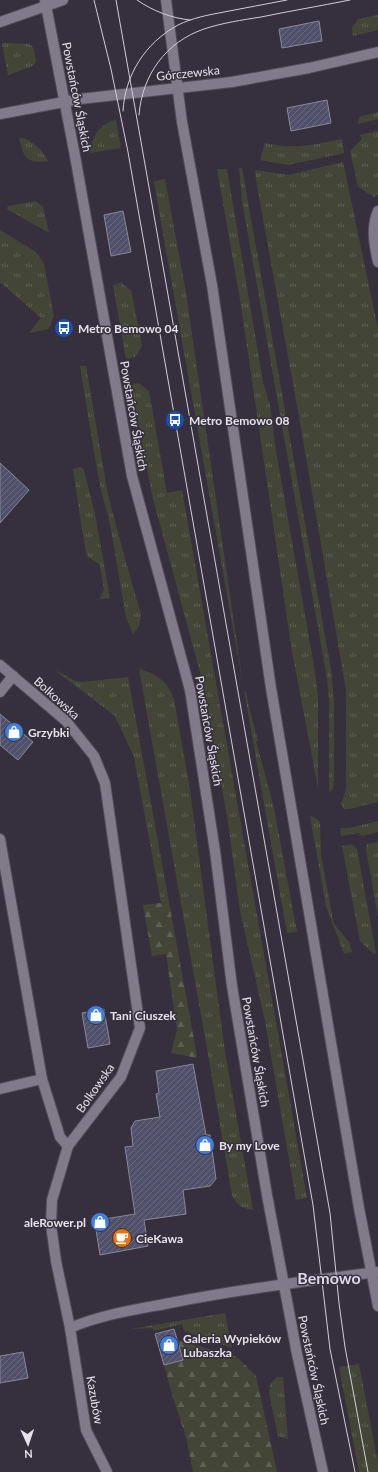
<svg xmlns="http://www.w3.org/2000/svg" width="378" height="1472" font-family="Lato,sans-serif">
  <defs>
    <pattern id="grass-tufts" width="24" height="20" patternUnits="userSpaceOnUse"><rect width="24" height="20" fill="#434636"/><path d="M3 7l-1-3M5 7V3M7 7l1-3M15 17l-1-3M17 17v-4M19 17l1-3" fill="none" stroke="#5e6053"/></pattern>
    <pattern id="forest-firs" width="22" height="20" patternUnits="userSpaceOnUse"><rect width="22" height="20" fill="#434636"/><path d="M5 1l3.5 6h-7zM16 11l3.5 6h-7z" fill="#5e6053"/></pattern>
    <pattern id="building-hatch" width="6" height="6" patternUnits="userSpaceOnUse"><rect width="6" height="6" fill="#50506a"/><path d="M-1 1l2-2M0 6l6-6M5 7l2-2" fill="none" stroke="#69697f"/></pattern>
  </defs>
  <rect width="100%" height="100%" fill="#36303e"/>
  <g fill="url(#grass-tufts)">
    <polygon points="378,15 378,30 353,36 352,28 358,19"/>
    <polygon points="2,43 30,44 34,49 36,62 34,65 30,67 8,75"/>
    <polygon points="378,112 378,119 358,124 359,117"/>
    <path d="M116,120L121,148L90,153C92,136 99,124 116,120Z"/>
    <polygon points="378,131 378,194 374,197 358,187 350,151 362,139 360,135"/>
    <path d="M19,137C32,140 42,149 48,161C26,164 23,157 19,137Z"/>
    <path d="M342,139L344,153L288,165L260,160L265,143C295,150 313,145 342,139Z"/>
    <polygon points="343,162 378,329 378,802 349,809 344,809 341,804 346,789 346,690 300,422 256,180 255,170 289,175"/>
    <polygon points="239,168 242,168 331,670 334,700 334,779 333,789 329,792 329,700 327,678 242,201"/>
    <polygon points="217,169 227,169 263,382 270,405 276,451 314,666 318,696 318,787 292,652 240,299"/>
    <polygon points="165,179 186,293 244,692 246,692 250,711 258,741 256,741 274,808 297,932 287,933 156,194 154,181"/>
    <polygon points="36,201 43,207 49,233 7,209 8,206"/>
    <polygon points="0,230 36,252 44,264 54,316 49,329 29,333 41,318 0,282"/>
    <polygon points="121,283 131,290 142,346 135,357 126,359 113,285"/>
    <polygon points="80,366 86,366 108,495 121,544 141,615 139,626 133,634 126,617 110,524 101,490 95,458"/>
    <polygon points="139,383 149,391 167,493 182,490 307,1198 296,1200 265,1021 240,911 228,822 204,687 152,495 131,385"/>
    <polygon points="81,467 84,470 95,514 110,598 99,599 104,590 100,565 87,556 82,530 73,469"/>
    <path d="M139,669C155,673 169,682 174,699L190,790L225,1052L253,1210C242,1208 237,1206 232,1195L208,1054Z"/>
    <polygon points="55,670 75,681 82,682 128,677 169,902 161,903 134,757 115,716"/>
    <polygon points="310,816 314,817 320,822 321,855 332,915 334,924 349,942 352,952 344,954 326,906"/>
    <polygon points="378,821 378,832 362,836 358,833 341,836 340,828 349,828"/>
    <polygon points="378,842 378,917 366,849 367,844"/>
    <polygon points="352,844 357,849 376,953 374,954 360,941 342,846"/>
    <polygon points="225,1313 232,1348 184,1331 182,1324 154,1331 152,1328 131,1329"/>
    <polygon points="359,1364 378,1463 378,1472 359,1472 339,1367"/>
    <polygon points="277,1377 283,1377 288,1439 278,1436 269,1393 270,1384"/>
  </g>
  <g fill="url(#forest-firs)">
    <polygon points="169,902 197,1056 197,1058 171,1053 177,1030 166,954 152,956 143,905"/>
    <polygon points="177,1340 237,1357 256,1376 277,1472 193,1472 186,1437 173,1398 164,1365 183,1360"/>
  </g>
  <g fill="url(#building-hatch)" stroke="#889">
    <polygon points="319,21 322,41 282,48 279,29"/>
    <polygon points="327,100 331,123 291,131 287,108"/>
    <polygon points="123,211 131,252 111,256 104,215"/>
    <polygon points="0,463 29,490 0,523"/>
    <polygon points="0,714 33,742 18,760 0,745"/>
    <polygon points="104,1009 110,1044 88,1048 82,1013"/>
    <polygon points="193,1064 206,1135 210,1135 216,1179 210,1186 183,1190 186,1214 144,1220 148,1246 100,1255 96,1230 107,1228 105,1219 135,1214 125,1147 133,1146 131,1128 135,1121 160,1117 156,1094 159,1093 156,1071"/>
    <polygon points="174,1329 183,1360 164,1365 155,1334"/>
    <polygon points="23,1352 28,1378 0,1383 0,1356"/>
  </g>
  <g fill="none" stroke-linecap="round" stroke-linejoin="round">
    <g stroke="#514c58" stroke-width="12">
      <g id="service">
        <path d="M378,211C371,228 374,244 378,262"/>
        <polyline points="0,839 42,1079 0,1089"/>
      </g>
    </g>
    <g stroke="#514c58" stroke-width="12">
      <g id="minor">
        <polyline points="0,665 66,721 94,756 105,783 140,1028 121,1077 68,1146 52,1200 51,1225 56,1261 70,1328 86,1430 107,1472"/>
        <polyline points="0,692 13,676"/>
        <polyline points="42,1079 60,1137 68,1146"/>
        <path d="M70,1328C100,1315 133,1310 165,1304C235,1290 306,1281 378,1272"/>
      </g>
    </g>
    <g stroke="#514c58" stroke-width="12">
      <g id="secondary">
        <polyline points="45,0 75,156 132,476 190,690 215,851 232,986 267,1195 297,1354 323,1472"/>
        <polyline points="166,0 182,122 212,285 271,688 359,1208 378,1306"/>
        <polyline points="0,22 63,0"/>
        <polyline points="0,114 80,99 232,82 309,68 378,52"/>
      </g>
    </g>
    <use href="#service" stroke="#807a8a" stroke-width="10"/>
    <use href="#minor" stroke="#807a8a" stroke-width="10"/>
    <use href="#secondary" stroke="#807a8a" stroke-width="10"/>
    <g stroke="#d1cdd6" stroke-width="1">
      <polyline points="94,0 111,69 128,152 313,1205 330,1349 355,1472"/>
      <polyline points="116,0 330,1213 339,1303 345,1347 368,1472"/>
      <path d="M137,0C153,11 171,18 190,20"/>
      <path d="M123,111C125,75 145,43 178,25C192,18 208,15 224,12C245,8 266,4 287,0"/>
      <path d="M139,115C142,75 166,42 204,29C222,23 242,20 261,17C290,11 320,6 350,0"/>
    </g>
  </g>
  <defs>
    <g id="bus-disc" transform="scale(1)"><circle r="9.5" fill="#1a4fb4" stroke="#36303e"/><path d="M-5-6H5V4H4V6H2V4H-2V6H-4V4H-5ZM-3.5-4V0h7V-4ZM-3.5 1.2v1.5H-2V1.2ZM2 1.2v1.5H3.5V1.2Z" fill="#fff"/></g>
    <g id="shop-disc" transform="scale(1)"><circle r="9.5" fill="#3f7fe0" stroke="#36303e"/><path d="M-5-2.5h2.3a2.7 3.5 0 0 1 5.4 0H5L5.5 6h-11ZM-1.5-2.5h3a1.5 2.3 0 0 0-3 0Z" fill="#fff"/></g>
    <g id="cafe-disc" transform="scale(1)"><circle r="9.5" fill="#e8710a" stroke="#36303e"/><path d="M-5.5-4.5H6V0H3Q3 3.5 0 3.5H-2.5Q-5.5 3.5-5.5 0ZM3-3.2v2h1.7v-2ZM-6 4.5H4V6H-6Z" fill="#fff"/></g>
  </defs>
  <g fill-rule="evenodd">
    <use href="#bus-disc" x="64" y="328"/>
    <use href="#bus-disc" x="175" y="420"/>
    <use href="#shop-disc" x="14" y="732"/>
    <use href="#shop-disc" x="96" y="1015"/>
    <use href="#shop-disc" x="205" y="1145"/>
    <use href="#shop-disc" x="100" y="1222"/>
    <use href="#cafe-disc" x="122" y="1238"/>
    <use href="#shop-disc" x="169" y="1345"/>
  </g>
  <g text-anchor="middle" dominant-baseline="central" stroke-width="3" stroke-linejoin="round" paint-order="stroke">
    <g font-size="12" fill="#e5e1ea" stroke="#36303e">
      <text transform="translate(188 73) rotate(-6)">Górczewska</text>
      <text transform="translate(77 97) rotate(79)">Powstańców Śląskich</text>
      <text transform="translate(134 416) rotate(80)">Powstańców Śląskich</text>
      <text transform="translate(57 698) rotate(42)">Bolkowska</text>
      <text transform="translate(209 731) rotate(80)">Powstańców Śląskich</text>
      <text transform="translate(256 1052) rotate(80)">Powstańców Śląskich</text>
      <text transform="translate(95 1088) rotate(-55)">Bolkowska</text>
      <text transform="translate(314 1370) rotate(78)">Powstańców Śląskich</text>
      <text transform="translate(95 1400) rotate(80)">Kazubów</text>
    </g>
    <g font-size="12" font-weight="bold" fill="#e5e1ea" stroke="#36303e" text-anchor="start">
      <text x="78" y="328">Metro Bemowo 04</text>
      <text x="189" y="420">Metro Bemowo 08</text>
      <text x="28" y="732">Grzybki</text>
      <text x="110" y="1015">Tani Ciuszek</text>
      <text x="219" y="1145">By my Love</text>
      <text x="86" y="1222" text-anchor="end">aleRower.pl</text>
      <text x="136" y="1238">CieKawa</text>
      <text x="183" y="1338">Galeria Wypieków<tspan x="183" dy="14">Lubaszka</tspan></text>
    </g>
    <g font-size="16" font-weight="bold" fill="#ded7e9" stroke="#36303e">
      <text x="329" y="1277">Bemowo</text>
    </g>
  </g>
  <g transform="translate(28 1444) rotate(177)" stroke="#36303e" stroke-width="3" paint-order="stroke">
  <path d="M0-3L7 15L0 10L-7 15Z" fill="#e5e1ea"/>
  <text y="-6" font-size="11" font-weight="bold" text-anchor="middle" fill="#e5e1ea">N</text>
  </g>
</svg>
